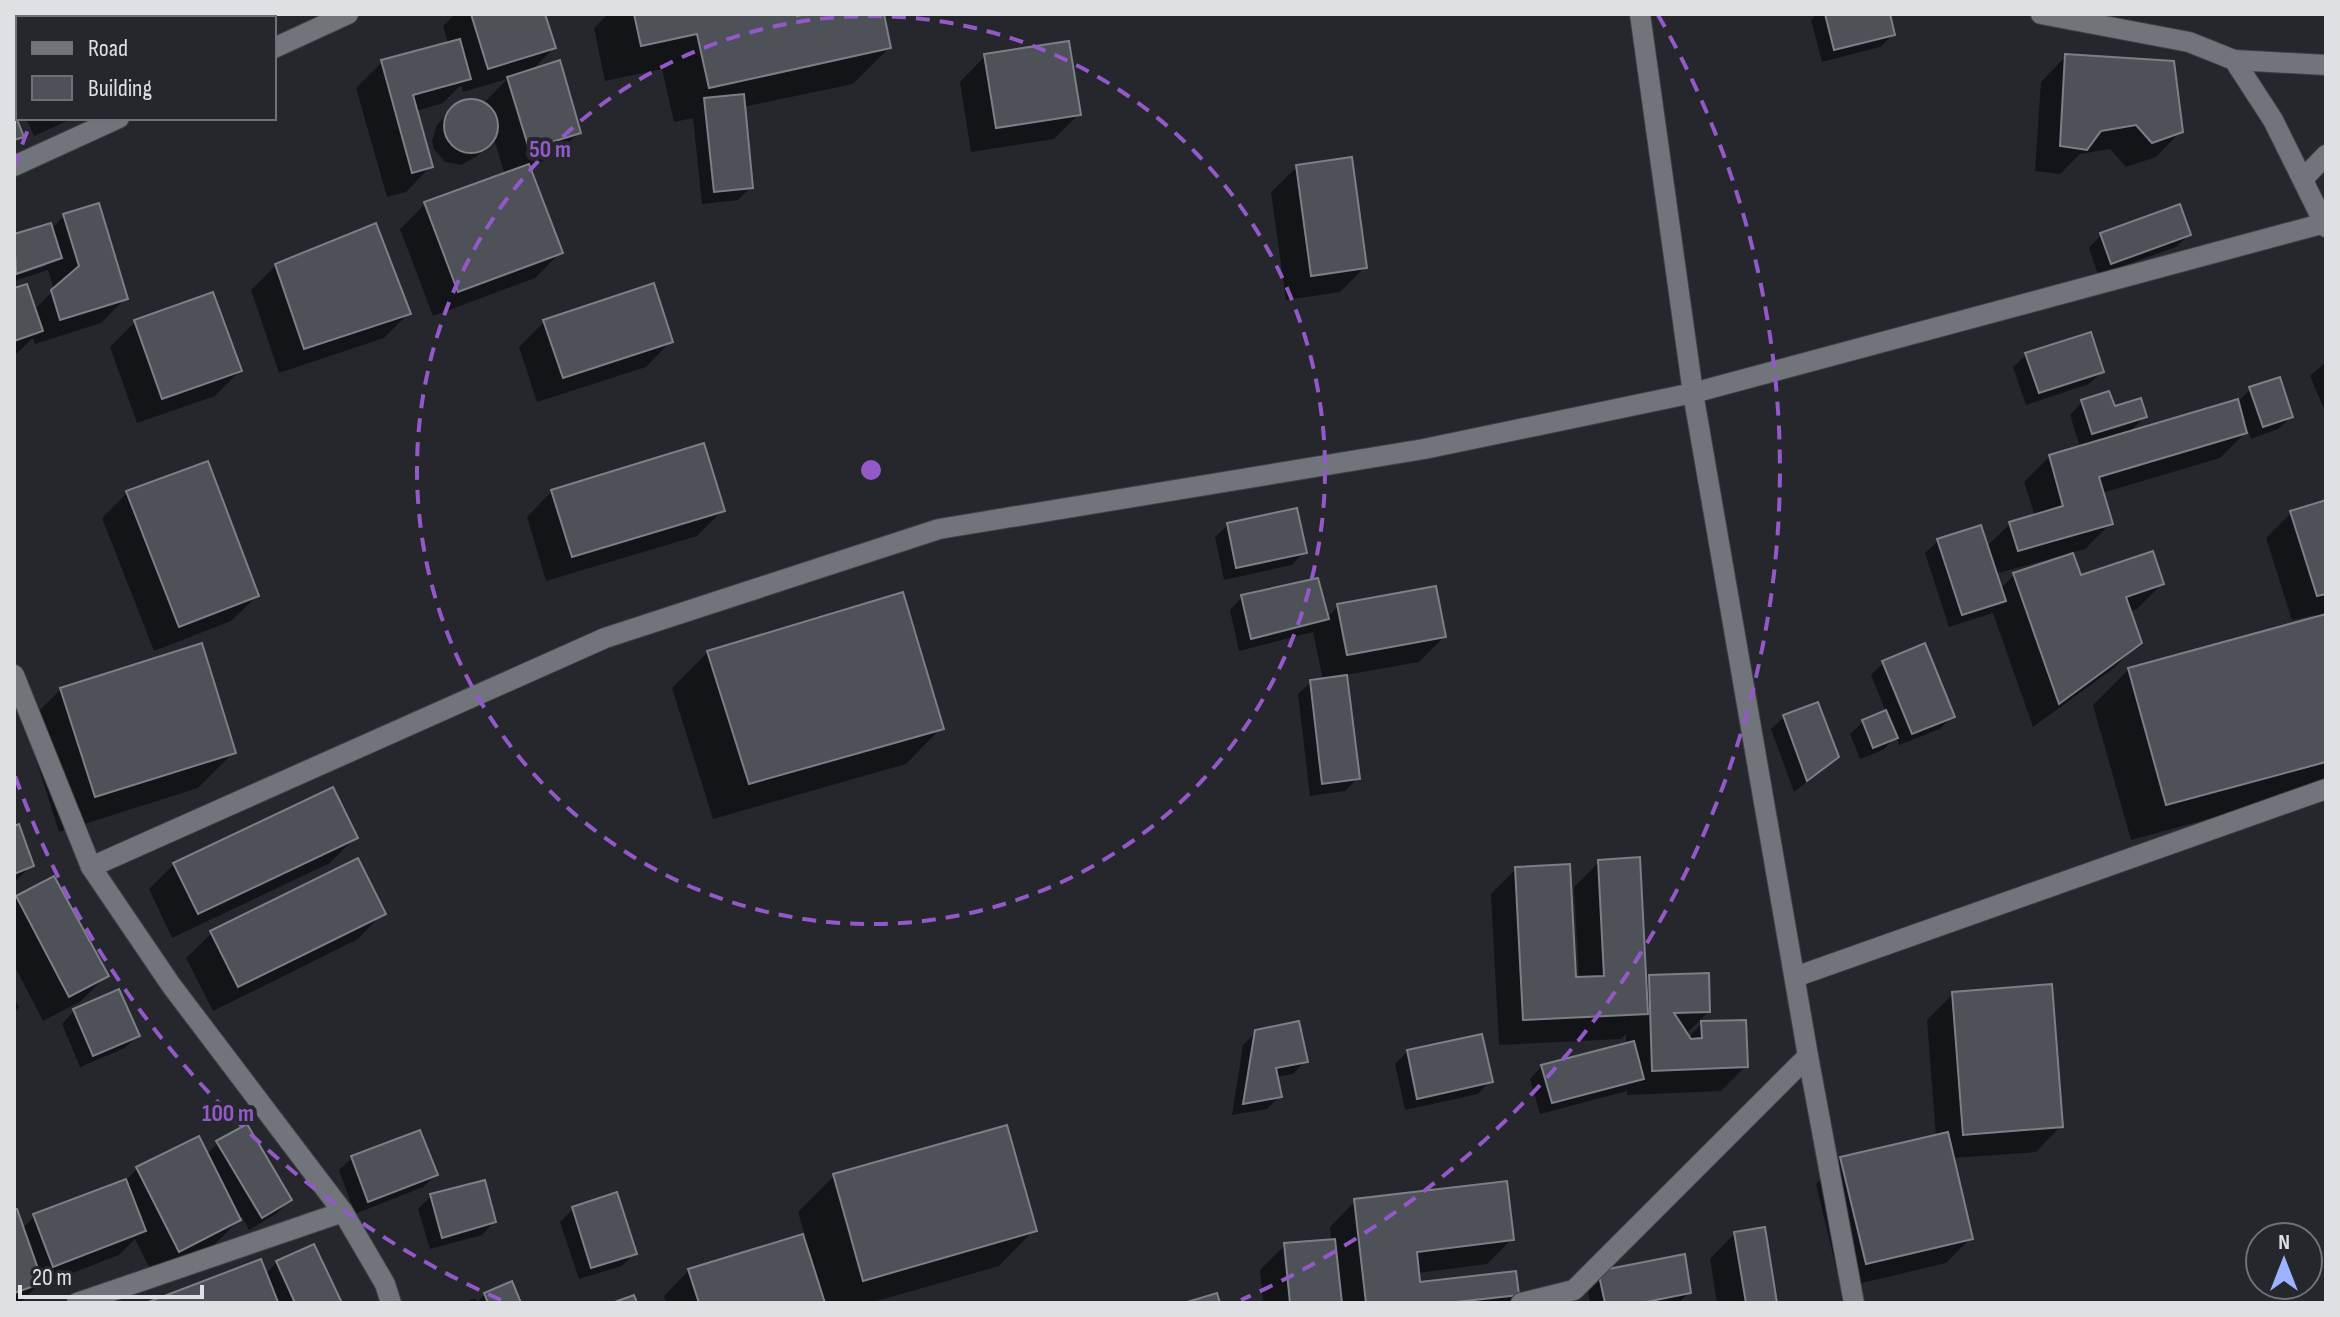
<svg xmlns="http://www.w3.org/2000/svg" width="2340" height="1317" font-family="'Sofia Sans Condensed',sans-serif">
  <rect width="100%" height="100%" fill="#25272d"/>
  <g fill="#0007" fill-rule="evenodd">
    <polygon points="455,14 543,14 554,48 530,72 579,132 554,158 528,166 560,253 535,278 433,316 400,229 425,204 505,175 493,136 491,143 477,156 461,165 445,162 434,149 432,141 437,125 450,111 463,102 483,104 507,79 463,92 461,85 443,103 416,111 431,166 406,192 387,197 356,88 382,62 448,44 443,26"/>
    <polygon points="608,14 795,14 796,19 817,14 882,14 889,48 853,84 743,107 751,187 738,200 702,204 693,118 674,122 662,69 605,81 594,28"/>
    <polygon points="1817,14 1888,14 1893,35 1880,47 1822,62 1811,20"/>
    <polygon points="18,35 18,101 14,92 14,39"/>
    <polygon points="985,56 1079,114 1054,139 971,152 960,82"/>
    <polygon points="2066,56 2181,131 2156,157 2126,167 2110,149 2080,154 2060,174 2035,171 2041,82"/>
    <polygon points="26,118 74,118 34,136"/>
    <polygon points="1297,167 1365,267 1340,292 1286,300 1271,192"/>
    <polygon points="64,216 126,298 101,323 35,344 33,338 14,356 14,290 34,310 54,290 48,270 14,281 14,276 46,266 46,262 14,272 14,236 50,226 51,229"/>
    <polygon points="2101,235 2189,235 2176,247 2098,275 2089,248"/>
    <polygon points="276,265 409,313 384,338 279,373 251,290"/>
    <polygon points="135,322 240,371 215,396 137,423 110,347"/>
    <polygon points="544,322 671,341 646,367 537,402 519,347"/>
    <polygon points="2026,355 2102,372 2089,384 2026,405 2013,367"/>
    <polygon points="2326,362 2326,414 2310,376"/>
    <path d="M2251,389L2291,417L2278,429L2251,439L2248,430L2220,458L2102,493L2111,523L2085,549L2071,553L2080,578L2162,584L2137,609L2129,612L2139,643L2114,668L2033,727L1993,613L1949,627L1925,553L1938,541L1986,547L2010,524L2035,516L2024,482L2050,456L2080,447L2070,415L2082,402L2144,417L2128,434L2238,401ZM2060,556L2061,559L2014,575L2000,589L1995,574Z"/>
    <polygon points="552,491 723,510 697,536 546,581 527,517"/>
    <polygon points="128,492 257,596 231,621 154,651 102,518"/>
    <polygon points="2326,502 2326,787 2131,840 2093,705 2129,669 2316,619 2315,615 2292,620 2266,538 2291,513"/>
    <polygon points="1228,525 1304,552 1292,565 1224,580 1215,537"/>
    <polygon points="1242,597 1327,618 1338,606 1444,637 1419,662 1345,675 1358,778 1345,791 1310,796 1298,694 1311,682 1323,680 1313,632 1239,651 1230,610"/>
    <polygon points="708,652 941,728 906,764 713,819 672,688"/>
    <polygon points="1884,662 1952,716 1940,729 1899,745 1896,737 1883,750 1860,759 1850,734 1863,722 1886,712 1871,675"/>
    <polygon points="61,689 234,752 198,788 59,832 25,725"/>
    <polygon points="1784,717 1837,757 1794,792 1771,729"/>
    <polygon points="14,828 32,865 14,883"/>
    <polygon points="355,838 330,863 172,938 149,889 174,864"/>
    <polygon points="1599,862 1644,983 1650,977 1708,1012 1685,1035 1688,1038 1702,1023 1746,1066 1721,1091 1627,1095 1627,1091 1540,1114 1530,1079 1542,1066 1626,1045 1626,1034 1621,1039 1499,1045 1491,894 1516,869 1574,979 1579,979 1574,887"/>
    <polygon points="17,897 106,976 81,1001 43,1021 14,965 14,900"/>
    <polygon points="383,913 358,939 213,1011 186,958 212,933"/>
    <polygon points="1953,994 2061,1126 2036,1152 1952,1158 1971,1238 1946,1263 1841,1288 1816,1184 1841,1159 1936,1137 1927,1020"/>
    <polygon points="14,997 19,1008 14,1013"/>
    <polygon points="74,1011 138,1035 125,1048 80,1067 62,1024"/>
    <polygon points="1256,1032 1305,1061 1293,1074 1276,1077 1280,1096 1267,1109 1232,1115 1243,1045"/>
    <polygon points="1408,1051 1490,1081 1478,1094 1405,1110 1395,1064"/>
    <polygon points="218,1143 289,1200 277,1213 249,1230 242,1217 214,1245 153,1275 135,1239 119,1255 36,1287 20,1303 14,1303 14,1212 22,1229 35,1216 124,1182 137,1169 206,1155"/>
    <polygon points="352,1158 436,1175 423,1187 355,1214 339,1170"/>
    <polygon points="834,1176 1034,1230 999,1266 870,1303 666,1303 664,1296 689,1270 805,1235 798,1212"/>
    <polygon points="616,1195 635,1253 622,1266 579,1279 560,1222 573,1209"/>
    <polygon points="431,1196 494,1222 482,1235 430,1249 418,1209"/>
    <polygon points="1355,1201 1512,1239 1487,1264 1418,1273 1419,1284 1517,1294 1508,1303 1263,1303 1260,1270 1285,1245 1331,1241 1330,1227"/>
    <polygon points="1735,1233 1775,1303 1717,1303 1710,1259"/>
    <polygon points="260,1261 265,1274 277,1262 340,1303 277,1303 276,1301 274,1303 152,1303"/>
    <polygon points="1599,1273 1689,1292 1679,1303 1590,1303 1587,1285"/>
    <polygon points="485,1295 519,1303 463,1303 475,1298 477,1302"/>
  </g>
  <g fill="#4e5157" stroke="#7c7f86" stroke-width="2">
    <polygon points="54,14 103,14 105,18 45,18"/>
    <polygon points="195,14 234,14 236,18 197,18"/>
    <polygon points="471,14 545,14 556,48 488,69"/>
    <polygon points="634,14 797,14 797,16 807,14 884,14 891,48 709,88 697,34 641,46"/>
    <polygon points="1825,14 1890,14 1895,35 1834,50"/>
    <polygon points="460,39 471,79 413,95 433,167 412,173 381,60"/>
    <polygon points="1069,41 1081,115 996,128 984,54"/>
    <polygon points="2065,54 2174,61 2183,132 2152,143 2136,125 2101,131 2087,150 2060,146"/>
    <polygon points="560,60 581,133 529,149 507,77"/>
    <polygon points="744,94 753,188 714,192 704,98"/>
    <circle cx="471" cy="126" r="27"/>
    <polygon points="14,112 24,137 14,140"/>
    <polygon points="1352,157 1367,268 1311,276 1296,165"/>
    <polygon points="529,164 563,253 458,292 424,202"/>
    <polygon points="99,203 128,299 60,320 51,290 79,266 63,214"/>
    <polygon points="2180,204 2191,235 2111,264 2100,233"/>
    <polygon points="51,223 62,258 16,274 14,234"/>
    <polygon points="376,223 411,314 304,349 275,264"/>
    <polygon points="654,283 673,342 563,378 543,320"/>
    <polygon points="27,284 43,331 14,341 14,288"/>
    <polygon points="213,292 242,371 162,399 134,320"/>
    <polygon points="2091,332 2104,372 2039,393 2025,353"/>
    <polygon points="2280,377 2293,417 2263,427 2249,387"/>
    <polygon points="2109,391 2115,406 2141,398 2147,417 2092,434 2081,400"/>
    <polygon points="2238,399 2247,433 2099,477 2113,524 2018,551 2009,522 2063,506 2049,455"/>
    <polygon points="704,443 725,511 572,557 551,490"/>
    <polygon points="208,461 259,596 179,627 126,491"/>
    <polygon points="2326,500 2326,594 2317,596 2290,511"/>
    <polygon points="1297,508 1307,553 1236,568 1227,523"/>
    <polygon points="1981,525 2006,601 1962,615 1937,539"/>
    <polygon points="2153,551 2164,584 2126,597 2142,643 2059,704 2013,573 2073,553 2081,575"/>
    <polygon points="1318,578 1329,619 1251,639 1241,595"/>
    <polygon points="1436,586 1446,637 1347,655 1337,604"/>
    <polygon points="903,592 944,729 749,784 707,651"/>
    <polygon points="2326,614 2326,762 2166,805 2128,668"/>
    <polygon points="202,643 236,753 95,797 60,688"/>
    <polygon points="1925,643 1955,717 1912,734 1882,661"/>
    <polygon points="1347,675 1360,779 1322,784 1310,680"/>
    <polygon points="1818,702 1839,757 1807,781 1783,715"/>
    <polygon points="1886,710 1898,738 1873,748 1862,720"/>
    <polygon points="333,787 358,838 198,914 173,863"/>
    <polygon points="19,824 34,866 14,874 14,826"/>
    <polygon points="1640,857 1648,1014 1523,1020 1515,867 1570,864 1576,977 1604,976 1598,860"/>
    <polygon points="358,858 386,914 238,987 210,931"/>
    <polygon points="54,876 109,976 69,997 16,896"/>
    <polygon points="1709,973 1710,1012 1674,1013 1691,1039 1702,1038 1701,1021 1746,1020 1748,1067 1652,1071 1649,975"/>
    <polygon points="2052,984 2063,1127 1963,1135 1952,992"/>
    <polygon points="119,989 140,1036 93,1056 73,1009"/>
    <polygon points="1299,1021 1308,1062 1276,1068 1282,1097 1243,1104 1255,1030"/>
    <polygon points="1482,1034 1493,1082 1417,1099 1407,1050"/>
    <polygon points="1634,1041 1644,1079 1552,1103 1541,1065"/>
    <polygon points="247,1124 292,1200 262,1218 216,1141"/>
    <polygon points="1007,1125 1037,1231 863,1281 833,1174"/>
    <polygon points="420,1130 438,1175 368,1202 351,1156"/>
    <polygon points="1948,1132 1973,1239 1866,1264 1840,1157"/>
    <polygon points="199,1136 241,1220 179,1252 136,1167"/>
    <polygon points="126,1179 146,1231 53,1267 33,1214"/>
    <polygon points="485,1180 496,1222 442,1238 430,1194"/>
    <polygon points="1507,1181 1514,1240 1417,1252 1420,1282 1516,1271 1519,1295 1447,1303 1366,1303 1354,1199"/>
    <polygon points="617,1192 637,1254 591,1268 572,1207"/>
    <polygon points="17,1209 43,1283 14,1293 14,1210"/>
    <polygon points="1765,1227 1777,1303 1746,1303 1734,1232"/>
    <polygon points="803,1234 825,1303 699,1303 688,1269"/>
    <polygon points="1335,1239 1342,1303 1290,1303 1284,1243"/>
    <polygon points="314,1244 342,1303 295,1303 276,1261"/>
    <polygon points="1685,1254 1691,1293 1641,1303 1605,1303 1598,1271"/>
    <polygon points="261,1259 278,1302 146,1303"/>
    <polygon points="512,1281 521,1303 488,1303 484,1293"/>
    <polygon points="1217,1293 1220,1303 1184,1303"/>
    <polygon points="634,1295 637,1303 612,1303"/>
  </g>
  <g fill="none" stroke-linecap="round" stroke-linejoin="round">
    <g stroke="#404247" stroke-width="22">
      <g id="minor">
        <polyline points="1640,14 1693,393 1808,1056 1854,1303"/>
        <polyline points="2041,14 2189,42 2234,60 2273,120 2326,227"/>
        <polyline points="274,48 348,14"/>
        <polyline points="2234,60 2326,65"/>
        <polyline points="14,166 119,118"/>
        <polyline points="2303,179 2326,155"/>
        <polyline points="14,675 91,867 171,985 343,1212 385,1284 391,1303"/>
        <polyline points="91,867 605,638 939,529 1424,449 1693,393 2325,223"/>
        <polyline points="1795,977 2326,789"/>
        <polyline points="77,1303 343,1212"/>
        <polyline points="1521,1303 1574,1290 1808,1056"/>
      </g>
    </g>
    <use href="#minor" stroke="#71747b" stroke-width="20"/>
  </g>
  <g fill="none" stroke="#9459c8" stroke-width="4" stroke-dasharray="14 10">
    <circle cx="871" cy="470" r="454"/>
    <path d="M501 1300A909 909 0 0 1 14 773M14 167A909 909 0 0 1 31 122M1658 15A909 909 0 0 1 1241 1300"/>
  </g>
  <circle cx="871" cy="470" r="12" fill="#9459c8" stroke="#25272d" stroke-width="4"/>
  <g font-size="24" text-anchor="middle" font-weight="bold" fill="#9459c8" stroke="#25272d" stroke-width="8" stroke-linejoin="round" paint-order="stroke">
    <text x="550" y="157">50 m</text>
    <text x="228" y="1121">100 m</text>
  </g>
  <rect width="2340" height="1317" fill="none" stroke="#dee0e4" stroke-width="32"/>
  <rect x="16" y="16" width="260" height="104" fill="#25272d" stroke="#6f7176" stroke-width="2"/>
  <rect x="32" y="42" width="40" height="12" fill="#71747b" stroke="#6f7176" stroke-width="2"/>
  <text x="88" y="56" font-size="24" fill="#dee0e4">Road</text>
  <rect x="32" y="76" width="40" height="24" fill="#4e5157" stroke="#6f7176" stroke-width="2"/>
  <text x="88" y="96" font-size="24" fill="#dee0e4">Building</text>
  <g transform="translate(2284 1261)"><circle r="38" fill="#25272d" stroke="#6f7176" stroke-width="2"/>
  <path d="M0-6L14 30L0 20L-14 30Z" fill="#9bb4fd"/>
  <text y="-12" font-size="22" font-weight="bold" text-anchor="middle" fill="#dee0e4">N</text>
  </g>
  <path d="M20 1285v12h182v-12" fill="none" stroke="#dee0e4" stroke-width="4"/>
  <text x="32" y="1285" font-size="24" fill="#dee0e4" stroke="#25272d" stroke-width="6" paint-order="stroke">20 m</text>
</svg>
